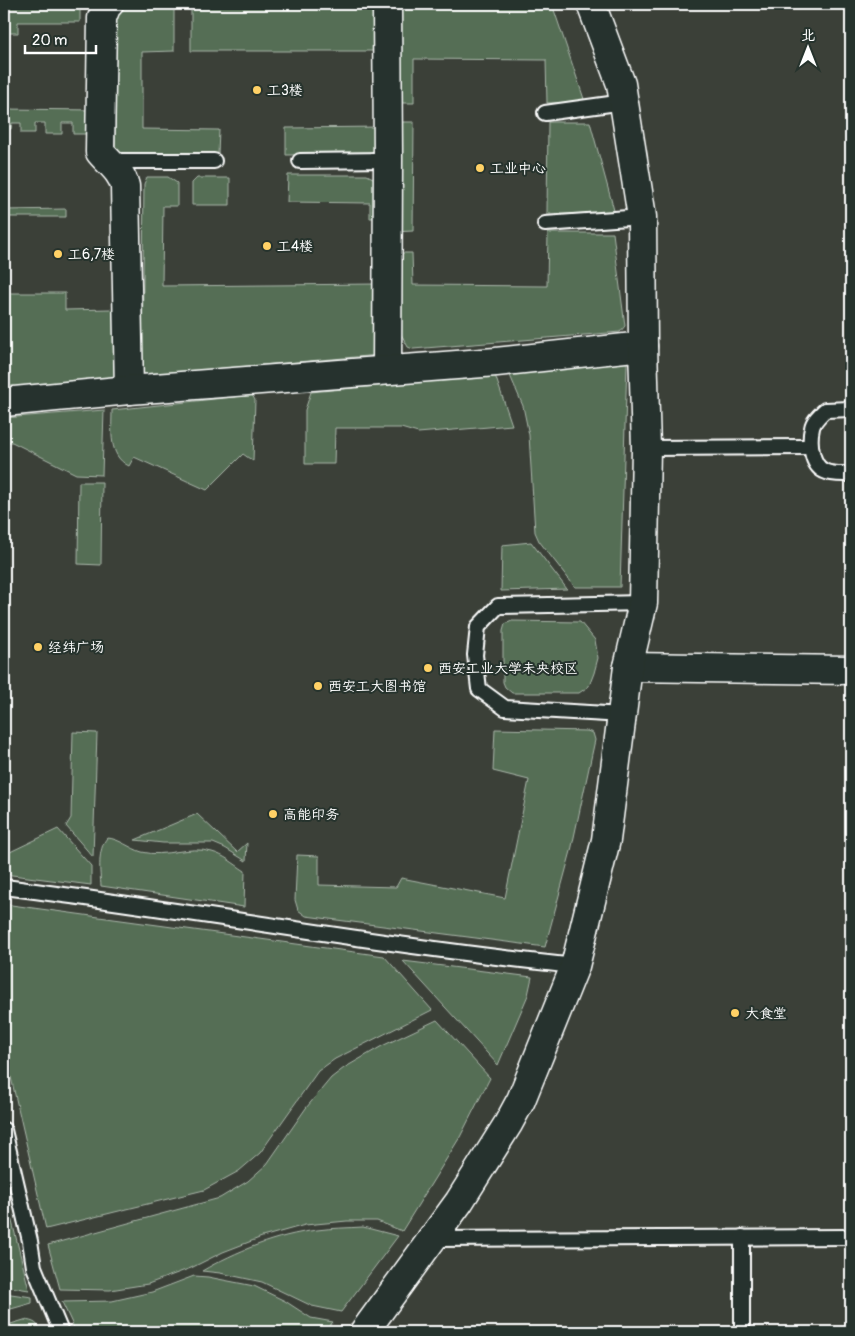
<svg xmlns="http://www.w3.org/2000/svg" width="855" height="1336" font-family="Pangolin,'LXGW WenKai TC',sans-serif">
  <rect width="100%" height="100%" fill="#26332d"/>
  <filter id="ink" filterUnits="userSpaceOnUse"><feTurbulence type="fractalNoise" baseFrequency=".02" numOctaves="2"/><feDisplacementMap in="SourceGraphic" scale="10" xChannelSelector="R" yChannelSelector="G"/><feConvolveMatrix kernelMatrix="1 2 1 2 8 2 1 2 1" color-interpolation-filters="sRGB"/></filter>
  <g filter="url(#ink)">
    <rect fill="#3a4038" x="4" y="4" width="847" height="1328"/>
    <g fill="#556e55" stroke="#aab6aa">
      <polygon points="4,4 80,4 80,22 18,22 18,33 4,33"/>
      <polygon points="126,4 174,4 174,51 142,52 142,129 219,130 218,155 125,156 116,152 115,146 116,19 121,7"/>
      <polygon points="194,4 367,4 380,19 380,51 191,51 191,11"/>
      <polygon points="400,4 552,4 585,102 547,103 546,60 414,59 414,103 392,103"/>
      <polygon points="4,109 95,110 95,134 73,134 73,123 62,123 62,134 45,134 45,123 35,123 35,133 21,133 21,123 12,123 11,129 4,129"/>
      <polygon points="393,122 414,122 413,231 392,232"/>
      <polygon points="548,122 590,122 615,214 547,214"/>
      <path d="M381,127C380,144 382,150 364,154L286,155V128Z"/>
      <polygon points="288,175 367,175 375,179 380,218 370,218 370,203 287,202"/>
      <polygon points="147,177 168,177 177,183 177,206 163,206 162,286 379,284 379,355 144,375 142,371 144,184"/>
      <polygon points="197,178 230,178 230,205 192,205 192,183"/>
      <polygon points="66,209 66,217 4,217 4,210"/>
      <polygon points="548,233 613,233 625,326 620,332 413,349 408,347 399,330 394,253 412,253 413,285 547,286"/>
      <polygon points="4,293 65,293 65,310 110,309 117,313 121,378 4,389"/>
      <polygon points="627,361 620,587 575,587 539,541 535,532 529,435 523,406 509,373"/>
      <polygon points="495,375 512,425 418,433 401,428 335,428 334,464 305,464 305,410 311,392"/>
      <path d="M252,395L255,400L253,461L243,454L207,490L134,457L129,466C108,456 112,431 112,410Z"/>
      <polygon points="104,410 102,475 76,474 12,442 4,442 4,418"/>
      <polygon points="79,482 102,482 101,565 78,564"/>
      <polygon points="531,542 567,589 501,591 502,545"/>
      <polygon points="512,621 580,622 595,640 598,658 594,673 589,686 579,693 512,693 505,687 503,682 503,631 505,624"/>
      <polygon points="495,729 587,731 593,733 595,740 571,851 545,947 306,916 298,910 295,900 297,855 319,856 319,885 396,887 401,878 505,898 529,780 493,771"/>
      <polygon points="73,732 97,733 93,857 66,826 71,818"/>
      <polygon points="197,814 237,852 247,843 246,861 225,848 213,843 163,843 135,840"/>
      <polygon points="58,829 91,866 91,885 4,874 4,852 10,852"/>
      <path d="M107,838C118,838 131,849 142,852C165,858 189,845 212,852C224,855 234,864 245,871L244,907L101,886C100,872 97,850 107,838Z"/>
      <polygon points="4,904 384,956 432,1010 335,1059 318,1071 260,1153 239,1171 204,1190 46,1229 4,1047"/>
      <polygon points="403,961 532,977 528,995 498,1065"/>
      <polygon points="437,1020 490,1078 460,1137 402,1231 377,1221 347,1221 305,1225 262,1237 223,1252 191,1268 148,1284 110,1290 60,1289 48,1245 220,1198 248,1181 267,1164 306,1108 331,1078 344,1068 382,1046"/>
      <polygon points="4,1189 29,1290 4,1286"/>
      <path d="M363,1227L398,1236L341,1312L312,1306L262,1282L220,1273L202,1271C236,1251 277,1235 317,1230C332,1228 347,1228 363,1227Z"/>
      <polygon points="194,1276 208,1277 254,1286 285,1301 311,1318 333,1322 324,1332 76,1332 62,1302 112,1301 152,1292"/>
      <polygon points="4,1293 32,1297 32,1303 4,1311"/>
      <path d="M24,1320C34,1321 38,1323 41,1332H4V1326Z"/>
    </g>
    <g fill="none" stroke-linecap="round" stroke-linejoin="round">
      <g stroke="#fff" stroke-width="18">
        <g id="lane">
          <polyline points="545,113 624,102"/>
          <polyline points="108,161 214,161"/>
          <polyline points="300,161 388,160"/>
          <polyline points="545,224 642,217"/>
          <path d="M851,409L825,410C820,415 813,421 812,428C809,441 811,465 824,471C832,475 843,474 851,474"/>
          <polyline points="646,448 811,447"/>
          <polyline points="623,715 505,708 479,689 475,655 478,627 498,606 643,603"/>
          <path d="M4,887C194,911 384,946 575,966"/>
          <polyline points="4,1130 30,1241 34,1267 61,1332"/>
          <polyline points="433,1239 851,1237"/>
          <polyline points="742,1332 742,1237"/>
        </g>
      </g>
      <g stroke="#fff" stroke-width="31">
        <g id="street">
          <path d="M109,4L107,5L102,18L100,152C110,164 121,171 125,186L129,390"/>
          <polyline points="387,370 388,160 387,4"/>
          <polyline points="4,402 129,390 496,362 643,346"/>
          <polyline points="628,667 851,670"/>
          <polyline points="364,1332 459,1202 508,1124 521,1100 575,966 606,840 628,667 643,603 646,448 643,346 642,217 621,84 591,4"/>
        </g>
      </g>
      <use href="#lane" stroke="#26332d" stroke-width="14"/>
      <use href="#street" stroke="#26332d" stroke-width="28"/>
    </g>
  </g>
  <g fill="#ffd166" stroke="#26332d" stroke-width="2">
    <circle cx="257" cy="90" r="5"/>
    <circle cx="480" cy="168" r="5"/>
    <circle cx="267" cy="246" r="5"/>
    <circle cx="58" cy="254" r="5"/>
    <circle cx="38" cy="647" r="5"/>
    <circle cx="428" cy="668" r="5"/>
    <circle cx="318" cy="686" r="5"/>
    <circle cx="273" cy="814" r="5"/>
    <circle cx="735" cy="1013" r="5"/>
  </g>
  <g text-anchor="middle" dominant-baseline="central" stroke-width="4" stroke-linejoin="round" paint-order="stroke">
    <g font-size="14" fill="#fff" stroke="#26332d" text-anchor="start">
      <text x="267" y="90">工3楼</text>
      <text x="490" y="168">工业中心</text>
      <text x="277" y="246">工4楼</text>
      <text x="68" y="254">工6,7楼</text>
      <text x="48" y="647">经纬广场</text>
      <text x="438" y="668">西安工业大学未央校区</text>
      <text x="328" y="686">西安工大图书馆</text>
      <text x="283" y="814">高能印务</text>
      <text x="745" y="1013">大食堂</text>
    </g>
  </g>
  <rect width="855" height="1336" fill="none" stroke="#26332d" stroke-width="20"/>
  <rect x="10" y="10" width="835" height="1316" fill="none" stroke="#fff" stroke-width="2" filter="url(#ink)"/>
  <g transform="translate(808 48)" stroke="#26332d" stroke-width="4" paint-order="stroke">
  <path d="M0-4L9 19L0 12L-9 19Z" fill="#ffffff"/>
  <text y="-8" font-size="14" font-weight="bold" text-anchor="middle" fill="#ffffff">北</text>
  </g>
  <path d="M25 45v8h71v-8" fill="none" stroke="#ffffff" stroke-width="2.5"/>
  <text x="32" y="45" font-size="15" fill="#ffffff" stroke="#26332d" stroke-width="4" paint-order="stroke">20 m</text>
</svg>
